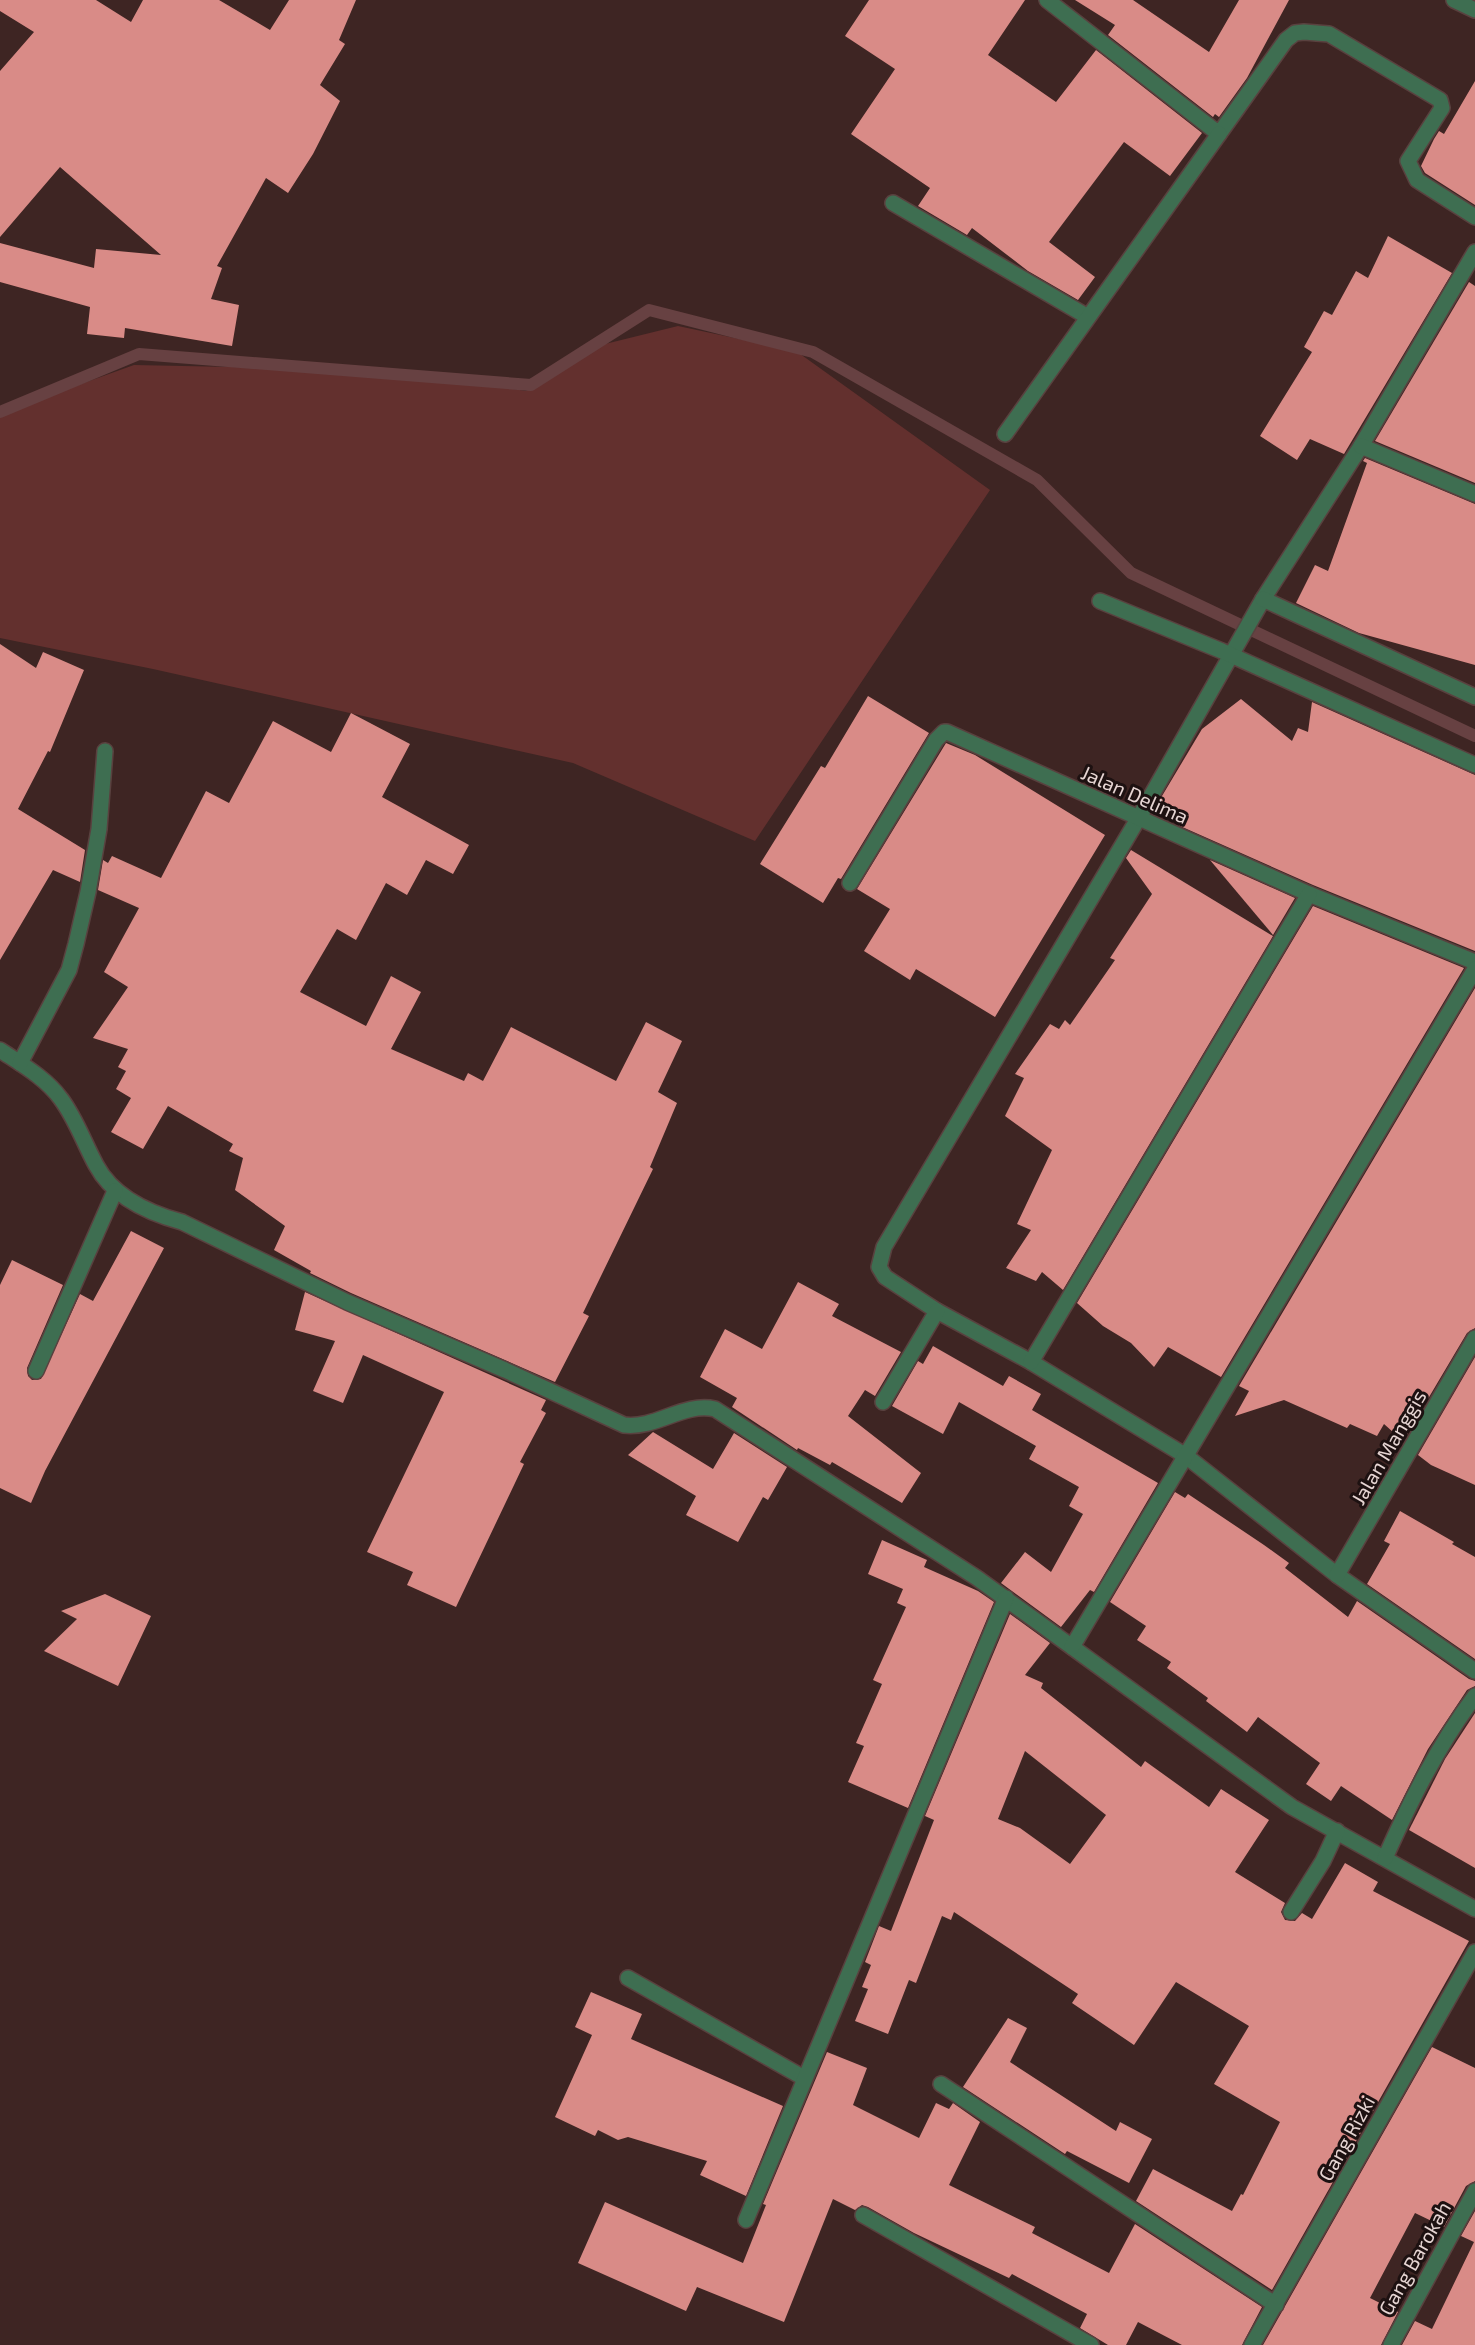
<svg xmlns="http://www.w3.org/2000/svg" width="1475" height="2345" font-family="'Exo 2',sans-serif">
  <rect width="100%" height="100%" fill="#3e2523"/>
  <polygon fill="#63302e" points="678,326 796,351 990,490 755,841 573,763 153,669 0,638 0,413 134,365 385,370 526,391 597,346"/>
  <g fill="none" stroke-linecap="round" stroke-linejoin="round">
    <polyline stroke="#674142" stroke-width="12" points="0,412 139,354 531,385 649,310 813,352 1037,480 1131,573 1475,736"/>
  </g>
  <g fill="#d98b87" fill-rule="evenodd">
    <polygon points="0,0 96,0 131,22 143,0 219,0 270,30 289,0 356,0 339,40 345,44 320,85 340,101 313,154 288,193 266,178 217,266 222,268 211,299 239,305 232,346 125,328 124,338 87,334 90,307 0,282 0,243 94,268 96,249 161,255 60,167 0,237 0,71 34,32 0,11"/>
    <polygon points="869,0 1025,0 988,55 1056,102 1096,50 1202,133 1170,176 1124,142 1049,242 1095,277 1078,300 1028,271 972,228 967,235 918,206 930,188 851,134 895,69 845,36"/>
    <polygon points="1075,0 1133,0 1209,52 1239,0 1289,0 1247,78 1219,117 1215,114 1213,117 1108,35 1115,25"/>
    <polygon points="1475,81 1475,205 1425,173 1421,166 1434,139 1439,131 1444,134"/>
    <polygon points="1388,236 1452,273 1344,454 1310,439 1297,460 1260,436 1312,352 1304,347 1324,311 1332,315 1356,271 1368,278"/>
    <polygon points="1469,282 1475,286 1475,483 1375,441"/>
    <polygon points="1365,458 1475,504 1475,665 1359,633 1296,603 1315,565 1328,571 1367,463 1363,461"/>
    <polygon points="0,644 36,668 43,652 84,670 50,752 48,751 18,809 85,850 80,882 53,870 0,960"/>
    <polygon points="868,696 929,733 841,879 838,878 823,903 760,864 821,766 825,768"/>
    <polygon points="1241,699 1292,741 1298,728 1308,732 1312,702 1475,775 1475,951 1313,885 1180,826 1159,801 1202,729"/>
    <polygon points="351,713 410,744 382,797 469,845 453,874 426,860 407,895 386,883 356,940 337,929 300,992 366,1026 391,976 421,992 391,1049 464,1081 468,1073 483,1081 511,1027 616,1081 646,1022 682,1041 658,1092 677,1103 650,1167 653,1169 583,1313 589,1316 555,1382 351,1293 310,1273 311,1271 274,1250 285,1226 235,1190 243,1158 229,1151 233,1144 168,1106 143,1149 111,1132 131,1098 116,1089 126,1071 118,1067 128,1049 93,1038 128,987 104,972 139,908 98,890 103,860 108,863 112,856 161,878 206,791 229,803 273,721 331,752"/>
    <polygon points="946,743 975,755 1105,835 995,1017 916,969 910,980 864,951 890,909 857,889"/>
    <polygon points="1131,850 1273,936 1063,1290 1042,1272 1036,1281 1006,1268 1031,1230 1017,1224 1052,1150 1005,1116 1024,1078 1015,1074 1050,1024 1059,1029 1065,1020 1070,1025 1115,960 1110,958 1152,894 1126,858"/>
    <polygon points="1210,860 1295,898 1273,935"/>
    <polygon points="1313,906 1464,968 1221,1377 1168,1347 1154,1367 1131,1343 1103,1326 1077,1303"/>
    <polygon points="1475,988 1475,1328 1467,1333 1403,1441 1384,1424 1377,1436 1350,1424 1347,1428 1284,1400 1235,1416 1249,1391 1239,1386"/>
    <polygon points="131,1231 164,1248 45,1471 31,1503 0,1488 0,1285 12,1260 63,1285 27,1368 28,1376 32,1380 41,1379 80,1294 93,1301"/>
    <polygon points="798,1282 839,1304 832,1316 901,1352 875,1396 865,1390 848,1416 921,1473 902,1503 832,1462 830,1465 798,1448 797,1450 732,1407 737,1398 700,1377 725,1329 762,1349"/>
    <polygon points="305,1292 546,1400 541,1410 546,1413 520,1462 524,1464 456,1607 407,1585 413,1572 367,1552 444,1392 363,1355 343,1403 313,1391 335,1341 295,1330"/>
    <polygon points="933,1346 1003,1386 1009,1376 1041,1394 1032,1410 1158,1483 1094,1592 1090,1590 1061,1627 1001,1583 1025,1552 1051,1572 1083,1514 1069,1506 1079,1487 1029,1459 1036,1446 959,1402 943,1434 892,1406 918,1361 923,1364"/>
    <polygon points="1475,1357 1475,1485 1431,1465 1418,1455"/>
    <polygon points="653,1432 713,1469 734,1433 787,1467 768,1500 763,1497 738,1542 686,1515 696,1496 628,1455"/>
    <polygon points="1175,1492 1185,1498 1188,1494 1264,1545 1289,1563 1285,1568 1348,1617 1357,1601 1469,1679 1475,1681 1475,1686 1467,1690 1428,1749 1392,1820 1341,1786 1331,1801 1306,1784 1320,1763 1258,1717 1247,1732 1206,1701 1208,1698 1167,1668 1171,1662 1137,1640 1146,1626 1110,1602"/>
    <polygon points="1400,1511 1454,1542 1452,1544 1475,1557 1475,1659 1367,1584 1390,1544 1384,1541"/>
    <polygon points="882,1540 927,1560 924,1567 978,1591 994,1602 908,1808 848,1782 864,1746 856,1743 882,1684 873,1680 906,1607 897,1603 903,1589 868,1574"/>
    <polygon points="105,1594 151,1616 118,1686 44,1651 77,1619 61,1611"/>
    <path d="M1010,1614L1050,1643L1025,1675L1043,1683L1041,1688L1141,1767L1145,1761L1209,1807L1221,1789L1269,1820L1235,1872L1285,1903L1281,1912L1285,1920L1295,1921L1302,1913L1312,1919L1345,1863L1378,1882L1373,1891L1469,1941L1272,2290L1136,2201L1153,2169L1232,2211L1241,2194L1243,2195L1280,2122L1214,2084L1249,2026L1176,1982L1134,2045L1072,2003L1078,1994L954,1912L951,1920L942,1916L916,1983L909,1980L888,2034L855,2021L868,1989L862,1987L871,1965L865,1962L879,1926L891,1931L934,1820L925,1816ZM1025,1751L1106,1815L1070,1864L1020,1828L998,1819Z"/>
    <polygon points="1475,1713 1475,1868 1409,1830 1445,1759"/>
    <polygon points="591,1992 642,2014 631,2039 783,2106 746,2196 700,2175 707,2161 628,2137 618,2140 598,2130 595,2136 555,2117 592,2035 575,2027"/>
    <polygon points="1008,2018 1027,2028 1010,2062 1116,2131 1120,2122 1152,2139 1129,2183 1067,2151 1065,2154 963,2087"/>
    <polygon points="1432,2047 1475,2068 1475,2181 1466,2186 1444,2227 1415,2213 1370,2298 1398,2312 1381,2345 1263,2345"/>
    <polygon points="827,2052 867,2068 853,2105 919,2138 936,2103 949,2109 953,2103 980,2122 949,2185 1035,2227 1032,2233 1109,2273 1135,2224 1262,2307 1242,2345 1182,2345 1138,2322 1126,2345 1108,2345 1080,2328 1087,2314 1012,2274 1009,2278 914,2233 868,2207 862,2205 855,2210 833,2199 784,2322 697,2287 686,2311 578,2263 605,2202 743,2263 766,2205 763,2204"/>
    <polygon points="1475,2211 1475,2345 1402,2345 1415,2321 1432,2329 1474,2242 1461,2236"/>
  </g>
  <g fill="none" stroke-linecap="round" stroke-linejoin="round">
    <g stroke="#59413f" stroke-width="18">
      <g id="minor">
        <polyline points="1047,0 1219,134 1286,40 1295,33 1304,32 1329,34 1440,100 1442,108 1408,161 1417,180 1475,217"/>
        <polyline points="1454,0 1475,10"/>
        <polyline points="893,203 1088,317"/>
        <polyline points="1475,252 1361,446 1263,599 1138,819 884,1247 879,1267 885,1277 937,1311 1031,1362 1186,1456 1337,1575 1475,1671"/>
        <polyline points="1005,434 1219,134"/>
        <polyline points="1361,446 1475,494"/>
        <polyline points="1263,599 1475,697"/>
        <polyline points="1100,601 1222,651 1475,765"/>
        <polyline points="850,883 936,740 944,732 947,732 1309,894 1475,962"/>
        <path d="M0,1050C21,1064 46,1078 61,1099C76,1119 84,1143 96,1165C113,1197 148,1213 182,1222L347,1302L505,1370L624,1425C656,1429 683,1402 715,1409L977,1578L1292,1807L1475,1909"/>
        <polyline points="20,1063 69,970 76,944 88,892 99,829 105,751"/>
        <polyline points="1031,1362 1309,894"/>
        <polyline points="36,1371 115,1191"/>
        <polyline points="883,1402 937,1311"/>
        <polyline points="1337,1575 1475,1338"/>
        <polyline points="1072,1647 1475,969"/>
        <path d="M1385,1858C1410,1802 1438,1745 1475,1696"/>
        <polyline points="1291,1912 1323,1861 1337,1831"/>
        <polyline points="628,1978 804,2078"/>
        <polyline points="941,2084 1276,2305"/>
        <polyline points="863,2215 1091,2345"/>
        <polyline points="746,2220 1006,1598"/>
        <polyline points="1252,2345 1475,1952"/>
        <polyline points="1391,2345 1475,2191"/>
      </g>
    </g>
    <use href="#minor" stroke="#3e6e51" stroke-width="15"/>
  </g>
  <g text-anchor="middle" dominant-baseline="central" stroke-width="6" stroke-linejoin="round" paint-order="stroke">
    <g font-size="20" fill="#e6d5d3" stroke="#1d1111">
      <text transform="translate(1135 794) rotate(24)">Jalan Delima</text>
      <text transform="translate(1388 1447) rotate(-60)">Jalan Manggis</text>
      <text transform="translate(1346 2138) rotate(-61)">Gang Rizki</text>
      <text transform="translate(1414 2258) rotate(-61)">Gang Barokah</text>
    </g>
  </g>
</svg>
